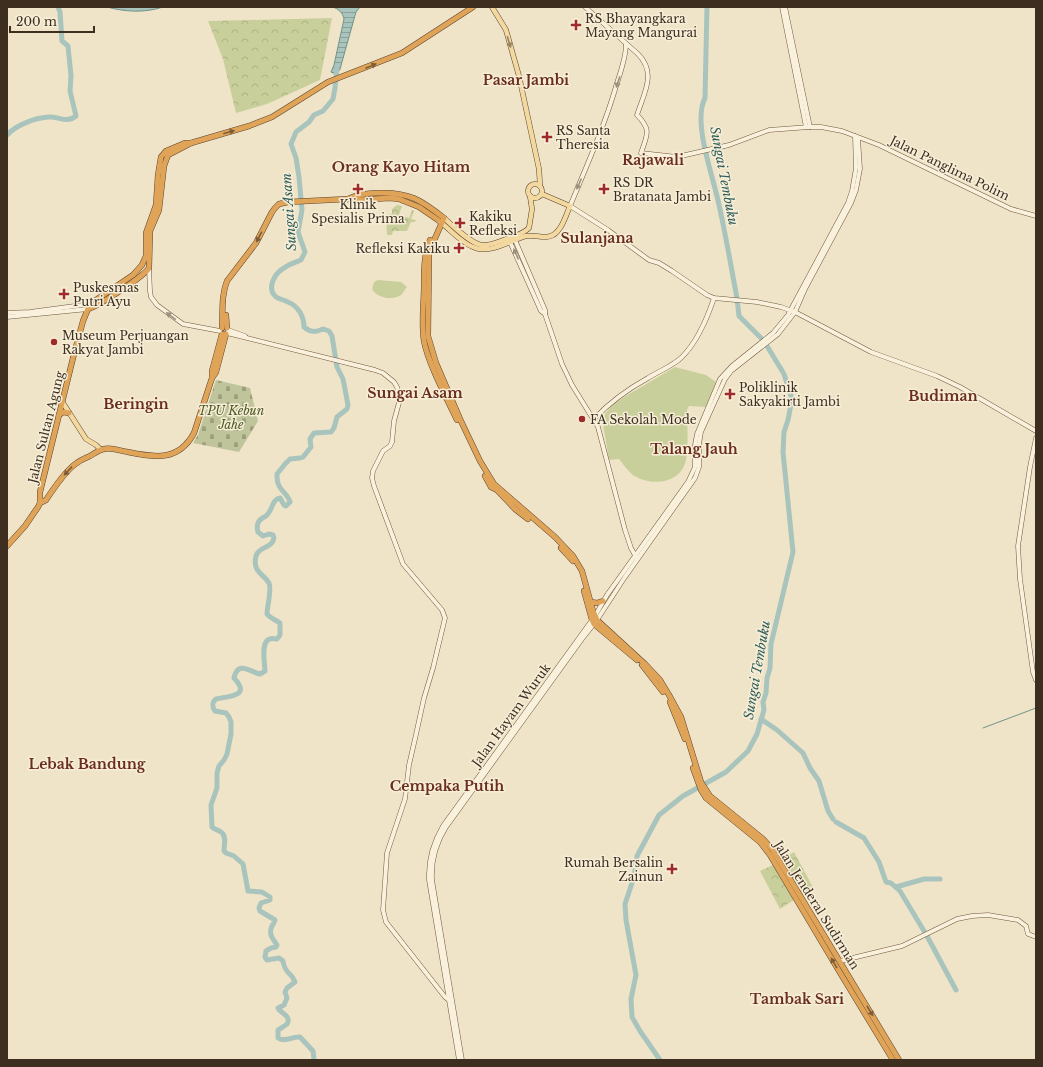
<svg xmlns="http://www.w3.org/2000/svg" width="1043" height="1067" font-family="'Libre Baskerville',serif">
  <defs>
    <pattern id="forest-crowns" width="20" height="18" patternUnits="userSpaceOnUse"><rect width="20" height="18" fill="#c9cf9b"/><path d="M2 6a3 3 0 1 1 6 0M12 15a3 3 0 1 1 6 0" fill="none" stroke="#aeb285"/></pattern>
    <pattern id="cemetery-stones" width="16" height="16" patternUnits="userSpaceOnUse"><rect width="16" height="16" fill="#bfc49a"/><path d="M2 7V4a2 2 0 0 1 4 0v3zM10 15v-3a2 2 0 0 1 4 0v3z" fill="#9ca07d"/></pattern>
    <pattern id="water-rules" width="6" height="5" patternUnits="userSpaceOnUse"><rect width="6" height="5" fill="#a9c4bc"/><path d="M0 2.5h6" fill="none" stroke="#8ba098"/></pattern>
  </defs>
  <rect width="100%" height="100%" fill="#f0e4c8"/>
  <g fill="#c9cf9b">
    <path d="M378,280L401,282L407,287C405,289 403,293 401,295C392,301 377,298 372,289L374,282Z"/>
    <path d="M675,367L706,375L716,382L706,407L689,406L687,410C687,423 689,448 686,460C681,484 651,487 633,475C628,471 623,464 619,459L609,460L603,424L605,414L614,403Z"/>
  </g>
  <g fill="url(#forest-crowns)">
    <polygon points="332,18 320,80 267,104 236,113 223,59 208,21"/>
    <polygon points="397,205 402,206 399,215 409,218 412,210 414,211 411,219 416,220 415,222 411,222 407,231 393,231 392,235 387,235 386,215 392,214 392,209"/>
    <polygon points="794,852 814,889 797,898 780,909 760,871 775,864"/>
  </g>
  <polygon fill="url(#cemetery-stones)" points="216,380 250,388 258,421 239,452 193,443 198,435"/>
  <g fill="url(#water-rules)" stroke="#6f938a">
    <path d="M107,7H163C145,13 125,12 107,7Z"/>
    <path d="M332,7H360L356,12L340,69L339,71L333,73L331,72L334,65L344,19C343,13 338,8 332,7Z"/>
  </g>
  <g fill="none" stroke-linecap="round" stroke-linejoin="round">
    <polyline stroke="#6f938a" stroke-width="1" points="983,728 1036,708"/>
    <g stroke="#a9c4bc" stroke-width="5">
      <path d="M707,7L705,98C692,123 714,178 719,205C726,236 731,267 737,298L739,316L762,339"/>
      <path d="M7,135C16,125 35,118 48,117C59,116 66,124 76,116L70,91L71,76L68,46L62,41L60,12L58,7"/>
      <polyline points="761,719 777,730 803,753 810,768 819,781 828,811 833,819"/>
      <polyline points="836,822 864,838 879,862 886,882 891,883 900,891 927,936 956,990"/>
      <polyline points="896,887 924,879 940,879"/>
      <path d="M314,1060L313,1051L300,1037C292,1036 286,1043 278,1038V1030C281,1028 285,1026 287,1024C292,1016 280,1013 278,1008L284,1005L287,998L285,992L287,988L295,982C292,972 285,975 283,961L279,958L267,960L265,957L266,951L271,948L276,947L277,945C273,939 268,934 272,926C273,924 275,922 275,920L260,911L259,908L261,903L270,900V897L262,892L248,891L243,864L234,856L226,853L224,851C224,845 227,836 221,832C217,829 215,830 212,827L211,805L217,788V773L219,766L224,760L227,754L231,734V722L229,717L226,713L215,711C212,707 212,702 216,699C228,696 252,697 234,678C238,660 250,672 260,674L265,671C265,664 260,641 270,639C272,638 274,639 277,639L280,635V623C276,620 270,618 267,614C267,607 272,589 269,583C264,574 252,572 256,556C259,546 272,549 274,538L273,535L269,534L263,536L258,532C257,529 257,526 258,523C260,518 264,518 267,515C273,509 272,499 280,498L284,505L286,506L290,502C287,491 276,491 277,474L285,464L290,459L300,458L303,457L311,447L310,439L314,433L331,432L334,428L337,417L347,409L348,405L343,379L337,367L332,336L329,331L323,329C316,332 311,333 304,327C304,316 298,306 288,302C284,300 279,299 276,297C266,288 275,273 284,268C289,264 296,262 301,260L305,252L298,232L302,210L299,177L296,158L291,144L296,132L309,122L314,115L323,111L333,99L335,88L337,67"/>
      <polyline points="660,1060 640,1031 632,1017 631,999 636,975 626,920 625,904 634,877 637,856 659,815 683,796 726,772 748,751 757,734 764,710 763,702 766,693 767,678 770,668 771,644 793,552 783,452 784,432 788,420 792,399 784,374 767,346"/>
    </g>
    <g stroke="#6f573f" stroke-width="5">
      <g id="secondary">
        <path d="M585,7L638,54C657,73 644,93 637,115C652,130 647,135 641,153L677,157L729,145L769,130L809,127H821L842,131L879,145L1011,209L1036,216"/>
        <polyline points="782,7 806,127"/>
        <polyline points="785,7 810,127"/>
        <path d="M626,44C626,57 621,71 617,83C605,125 587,165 570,206L608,230L649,260L659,263L672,271L707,295L714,298L757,302L781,307L795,312L871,352L937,376L960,387L1036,431"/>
        <polyline points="515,240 545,310 545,314"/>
        <polyline points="510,242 541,311 545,314 562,364 572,385 598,427 625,530 631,548 636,557"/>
        <polyline points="149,268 150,291 151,297 157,305 183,324 220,331"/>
        <polyline points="7,313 30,312 90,304"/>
        <polyline points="7,317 88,309"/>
        <polyline points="228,330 245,336"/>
        <polyline points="227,333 375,370 383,373 394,382 397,387 400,399 394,421 392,442 390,446 383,451 373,471 372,478 374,486 403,564 442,610 445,618 433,668 424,698 415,739 409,765 405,799 387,853 383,910 386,922 445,997 450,1001"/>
        <path d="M594,419C610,402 628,389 648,378C659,371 673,366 682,357C698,341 707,319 714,298"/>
        <polyline points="1036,438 1030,467 1018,546 1020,579 1033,672 1036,680"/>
        <polyline points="840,961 902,946 957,919 972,916 988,915 1018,920 1026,926 1028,934 1036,937"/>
        <path d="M459,1060L429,880C428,861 433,843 443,826L595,616L607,595L688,482L695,467V445L697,434L720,379L732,366L773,333L788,315L848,203L852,191L856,168L855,136"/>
        <path d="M462,1060L432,880C431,861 436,843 446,827L582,639L597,620L625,577L695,478L699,467V444L701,432L725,379L731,371L778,334L795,312L805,289L851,203L856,190L860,169L858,139"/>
      </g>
    </g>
    <g stroke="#5b4430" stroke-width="5.5">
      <g id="primary">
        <polyline points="492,7 506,30 519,76 539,169 540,185"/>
        <circle cx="535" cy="191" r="7"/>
        <path d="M444,218C452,225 471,244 482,245C490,246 500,241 507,239C514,236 523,234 529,228L532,209L530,196"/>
        <path d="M439,221C450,229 460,242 473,247C490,255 510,240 526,236C535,234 545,240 553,235C562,230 566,215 570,206L542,194"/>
        <polyline points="63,403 86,439 96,445 101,450"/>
      </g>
    </g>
    <g stroke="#5b4430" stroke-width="6">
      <g id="highway">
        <path d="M348,199C358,194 368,193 379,193C409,192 421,200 444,218L432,245L429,253L428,336L436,363L460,419L480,461L494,484L555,537L573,556L582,571L593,611L597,620L645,664L660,680L669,695L681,717L701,782L710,796L763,839L772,849L899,1060"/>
        <path d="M430,240C424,254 424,270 424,285C424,303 421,323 424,341C428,363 447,399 457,420"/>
        <path d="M88,309C99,306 143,277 149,268L150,231L159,210L164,166L168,155L191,143L249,126L272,117L328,82L402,53L473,7"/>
        <polyline points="226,315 227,328"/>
        <path d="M222,328C223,312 221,296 227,281L256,243L272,212L275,208L279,204L288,202L348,199L358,200L390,198L399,199L419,207L438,220"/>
        <polyline points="212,377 212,371 222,334"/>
        <polyline points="59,415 63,412 69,413"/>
        <polyline points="485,476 491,487 497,490 515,509 528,519"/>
        <path d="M40,503L46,500C54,488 63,474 74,465C79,461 85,458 90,456C95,453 99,450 104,449C112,447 120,451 128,452C156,458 179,461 194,433L212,378L216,372L226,334"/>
        <polyline points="7,546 25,526 38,507 40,503 40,492 74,354 83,321 90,304 133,275 142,265 146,256 146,233 156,205 158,175 161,157 166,151 185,143 191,143"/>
        <polyline points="561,548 573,561"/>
        <polyline points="584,591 592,620 594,624 637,660"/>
        <polyline points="591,602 597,603 603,601"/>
        <polyline points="642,665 663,692"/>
        <polyline points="670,702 685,739"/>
        <polyline points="693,768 701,790 706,798 760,842 770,855 839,971 893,1060"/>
      </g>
    </g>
    <use href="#secondary" stroke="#faf1dc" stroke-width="4"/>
    <use href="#primary" stroke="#f3d9a0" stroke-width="4.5"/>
    <use href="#highway" stroke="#e0a458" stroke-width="5"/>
  </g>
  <defs><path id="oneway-solid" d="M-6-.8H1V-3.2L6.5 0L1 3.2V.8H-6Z"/></defs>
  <use fill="#988460" href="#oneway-solid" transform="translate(509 42) rotate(73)"/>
  <g fill="#7e5d36">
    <use href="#oneway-solid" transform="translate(371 66) rotate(-22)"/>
    <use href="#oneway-solid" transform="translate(229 132) rotate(-16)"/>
    <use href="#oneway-solid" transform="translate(259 237) rotate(118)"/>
    <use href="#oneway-solid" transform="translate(68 471) rotate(133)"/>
    <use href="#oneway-solid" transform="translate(834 963) rotate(-120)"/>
    <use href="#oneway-solid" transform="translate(870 1011) rotate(59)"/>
  </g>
  <g fill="#9c907e">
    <use href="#oneway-solid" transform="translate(618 82) rotate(108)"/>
    <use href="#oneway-solid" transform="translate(579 184) rotate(114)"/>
    <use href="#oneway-solid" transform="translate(516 254) rotate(-114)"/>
    <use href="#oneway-solid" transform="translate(171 316) rotate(-143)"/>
  </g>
  <g fill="#9e2a2b" stroke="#f7eed8" stroke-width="1.5">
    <path d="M574 19h4v4h4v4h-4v4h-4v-4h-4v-4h4z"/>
    <path d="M545 131h4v4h4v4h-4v4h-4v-4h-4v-4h4z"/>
    <path d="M356 183h4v4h4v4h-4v4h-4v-4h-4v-4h4z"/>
    <path d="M602 183h4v4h4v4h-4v4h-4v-4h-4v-4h4z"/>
    <path d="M458 217h4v4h4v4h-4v4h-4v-4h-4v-4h4z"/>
    <path d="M457 242h4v4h4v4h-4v4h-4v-4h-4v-4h4z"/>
    <path d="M62 288h4v4h4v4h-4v4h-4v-4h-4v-4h4z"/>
    <circle cx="54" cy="342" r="4"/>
    <path d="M728 388h4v4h4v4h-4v4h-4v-4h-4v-4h4z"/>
    <circle cx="582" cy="419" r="4"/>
    <path d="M670 863h4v4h4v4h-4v4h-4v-4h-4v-4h4z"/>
  </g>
  <g text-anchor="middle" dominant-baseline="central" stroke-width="3" stroke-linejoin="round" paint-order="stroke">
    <g font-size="12" fill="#3d2e20" stroke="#f7eed8" text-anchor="start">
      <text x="585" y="18">RS Bhayangkara<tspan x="585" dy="14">Mayang Mangurai</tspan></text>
      <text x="556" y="130">RS Santa<tspan x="556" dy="14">Theresia</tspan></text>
      <text x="613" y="182">RS DR<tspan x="613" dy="14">Bratanata Jambi</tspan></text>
      <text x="358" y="204" text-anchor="middle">Klinik<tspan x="358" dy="14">Spesialis Prima</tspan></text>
      <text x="469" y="216">Kakiku<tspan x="469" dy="14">Refleksi</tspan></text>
      <text x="450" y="248" text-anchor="end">Refleksi Kakiku</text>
      <text x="73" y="287">Puskesmas<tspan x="73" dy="14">Putri Ayu</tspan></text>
      <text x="62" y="335">Museum Perjuangan<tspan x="62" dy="14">Rakyat Jambi</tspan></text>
      <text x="739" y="387">Poliklinik<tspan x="739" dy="14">Sakyakirti Jambi</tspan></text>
      <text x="590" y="419">FA Sekolah Mode</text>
      <text x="663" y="862" text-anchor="end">Rumah Bersalin<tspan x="663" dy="14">Zainun</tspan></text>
    </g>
    <g font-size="12" fill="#3d2e20" stroke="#f7eed8">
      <text transform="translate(950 168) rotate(26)">Jalan Panglima Polim</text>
      <text transform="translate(46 427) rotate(-76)">Jalan Sultan Agung</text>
      <text transform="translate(511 715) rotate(-54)">Jalan Hayam Wuruk</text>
      <text transform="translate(817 905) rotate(58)">Jalan Jenderal Sudirman</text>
    </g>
    <g font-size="12" font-style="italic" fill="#4d5a26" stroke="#f7eed8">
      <text x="231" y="410">TPU Kebun<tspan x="231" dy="14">Jahe</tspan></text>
    </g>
    <g font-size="13" font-style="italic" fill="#2f5d5a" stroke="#f7eed8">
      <text transform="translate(724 176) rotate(79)">Sungai Tembuku</text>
      <text transform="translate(289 212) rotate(-94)">Sungai Asam</text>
      <text transform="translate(757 670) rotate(-80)">Sungai Tembuku</text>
    </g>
    <g font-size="14" font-weight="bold" fill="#6b2e1e" stroke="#f7eed8">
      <text x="526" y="80">Pasar Jambi</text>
      <text x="653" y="160">Rajawali</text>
      <text x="401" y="167">Orang Kayo Hitam</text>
      <text x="597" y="238">Sulanjana</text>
      <text x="415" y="393">Sungai Asam</text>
      <text x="943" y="396">Budiman</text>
      <text x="136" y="404">Beringin</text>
      <text x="694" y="449">Talang Jauh</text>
      <text x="87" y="764">Lebak Bandung</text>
      <text x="447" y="786">Cempaka Putih</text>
      <text x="797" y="999">Tambak Sari</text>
    </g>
  </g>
  <rect width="1043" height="1067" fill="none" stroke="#3d2e20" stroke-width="16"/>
  <path d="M10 26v6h84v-6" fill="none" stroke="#3d2e20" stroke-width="2"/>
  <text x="16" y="26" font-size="12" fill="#3d2e20" stroke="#f7eed8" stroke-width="3" paint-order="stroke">200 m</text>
</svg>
